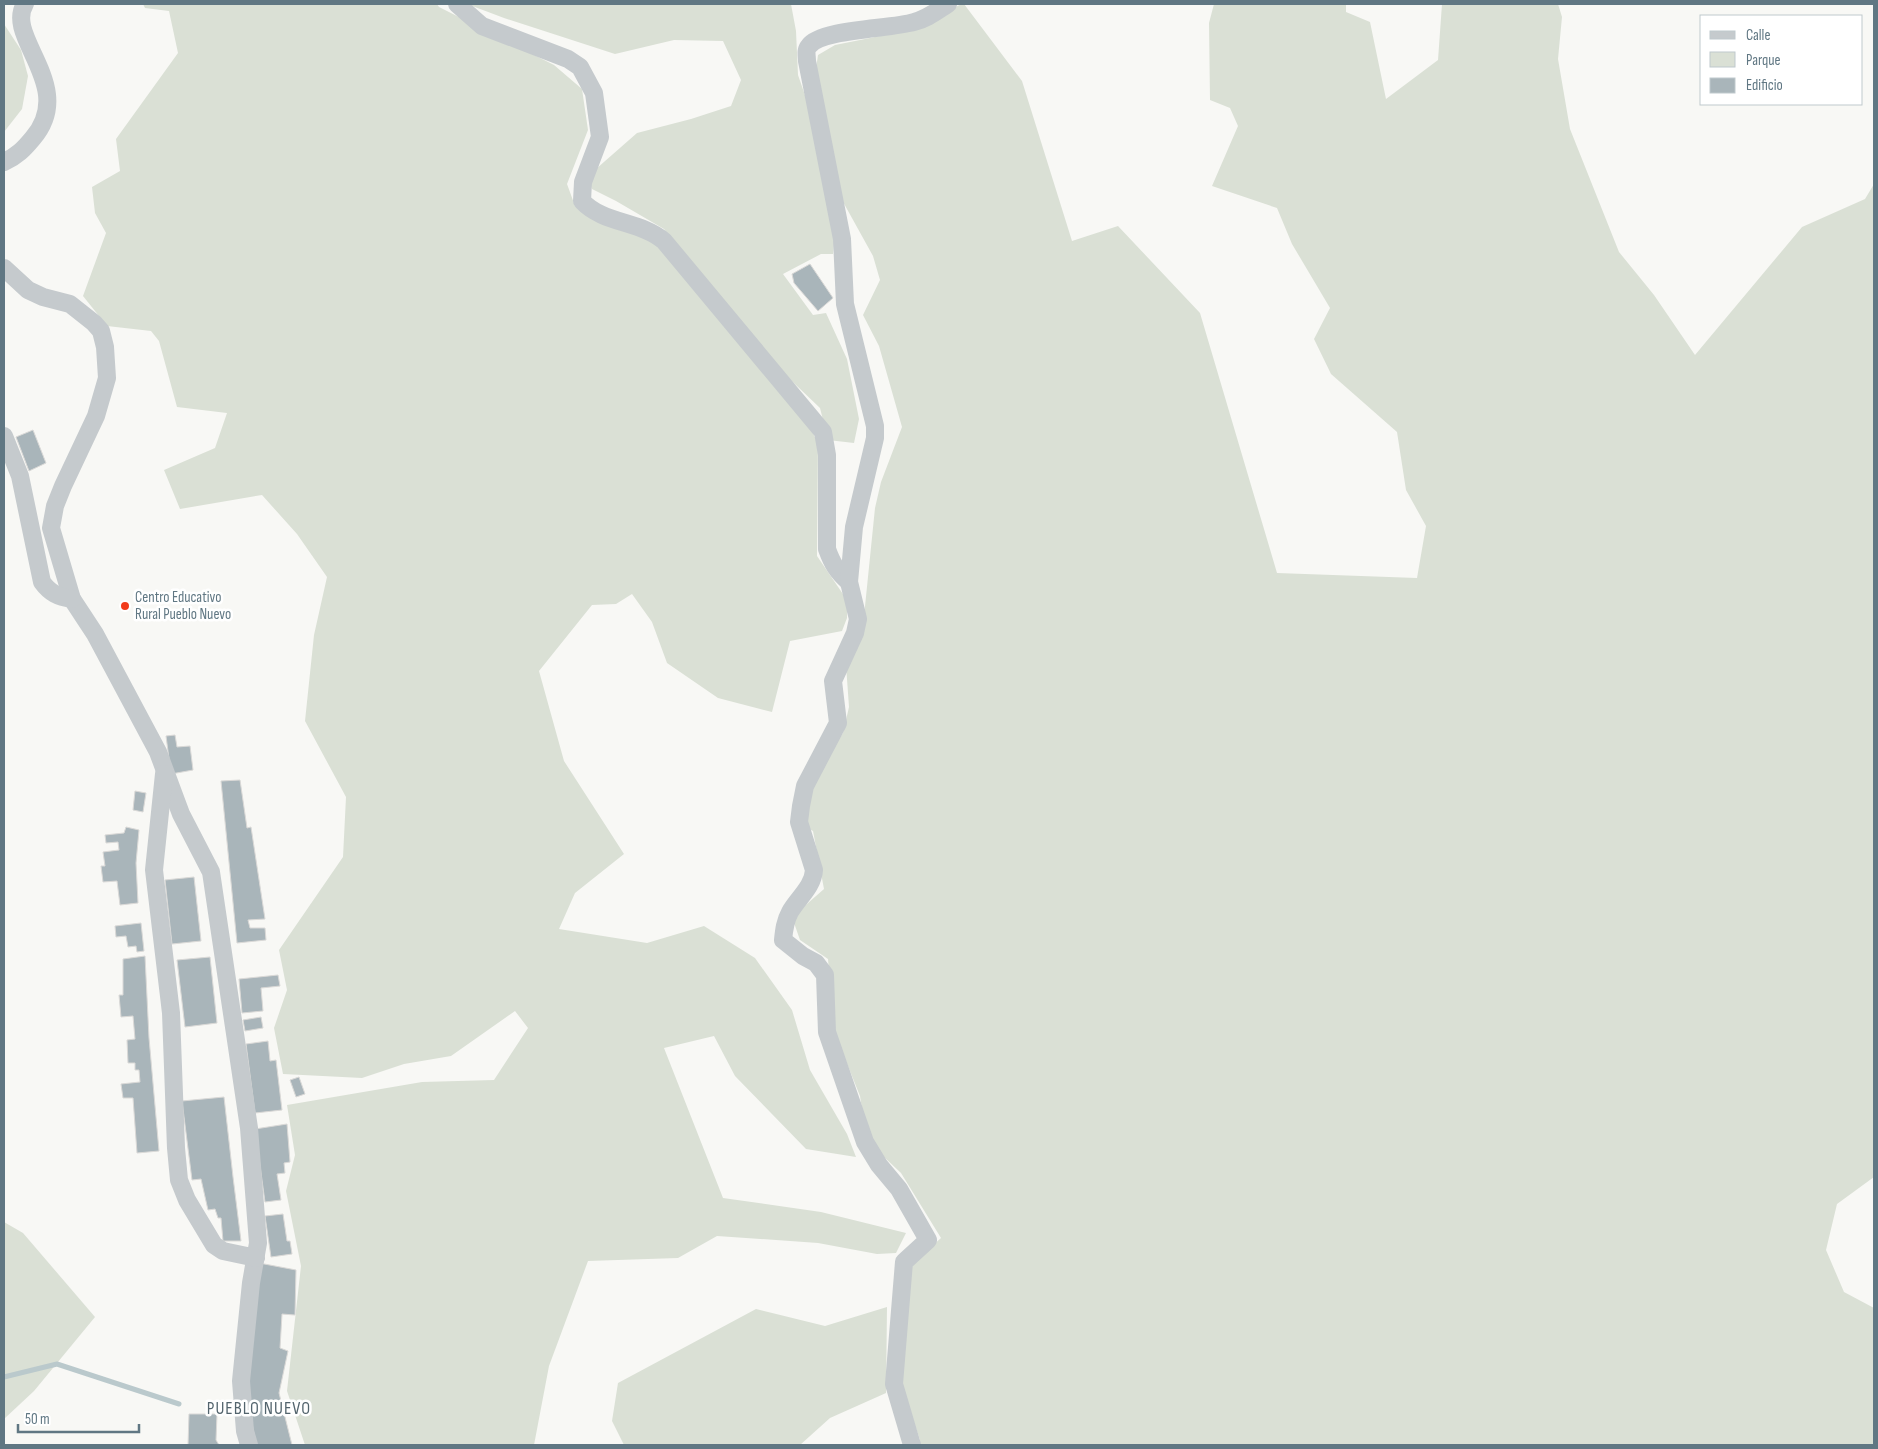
<svg xmlns="http://www.w3.org/2000/svg" width="1878" height="1449" font-family="'Sofia Sans Condensed',sans-serif">
  <rect width="100%" height="100%" fill="#f8f8f5"/>
  <g fill="#dae0d5">
    <polygon points="143,4 437,4 439,7 554,65 582,89 588,130 567,184 575,206 629,229 666,250 809,424 818,444 817,556 847,600 847,618 842,631 790,641 772,712 718,698 667,663 652,622 632,594 616,604 592,605 539,671 564,761 624,854 575,893 559,929 647,943 704,926 755,958 792,1010 810,1070 847,1134 856,1157 806,1149 735,1076 714,1036 664,1048 723,1198 821,1212 906,1233 896,1253 877,1254 818,1243 717,1236 678,1258 588,1261 549,1366 534,1445 305,1445 287,1391 301,1266 286,1191 295,1155 287,1105 422,1082 494,1080 528,1028 515,1011 451,1056 404,1064 362,1078 283,1074 274,1028 287,990 279,950 343,857 346,797 305,721 314,635 327,577 297,534 262,495 180,509 164,470 215,448 227,413 177,407 159,341 151,331 107,326 83,296 106,233 95,213 92,187 120,171 116,139 178,53 169,11 145,8"/>
    <polygon points="467,4 791,4 796,31 798,75 807,101 835,234 833,254 821,254 783,274 813,315 826,313 847,359 859,419 854,443 828,440 820,408 775,365 664,229 616,201 592,189 588,176 637,133 691,119 731,106 741,80 723,41 674,40 615,54 504,18"/>
    <polygon points="962,4 964,4 1022,81 1072,241 1118,226 1200,313 1277,573 1417,578 1426,526 1406,490 1397,432 1331,374 1314,339 1330,308 1292,244 1277,208 1212,186 1238,126 1230,108 1210,100 1209,23 1214,4 1346,4 1346,12 1370,22 1386,99 1438,60 1442,4 1558,4 1562,17 1558,59 1570,129 1619,252 1654,295 1695,355 1802,227 1865,199 1874,184 1874,1177 1837,1204 1826,1250 1844,1292 1874,1308 1874,1445 919,1445 920,1440 901,1383 910,1266 941,1238 901,1173 867,1141 860,1096 834,1031 828,959 800,940 792,917 824,889 813,831 804,826 807,786 843,733 849,707 846,665 863,626 875,508 881,482 902,427 879,346 863,315 880,280 873,256 842,200 814,82 818,55 835,45 900,32"/>
    <polygon points="4,24 21,50 28,76 22,109 4,132"/>
    <polygon points="4,1222 23,1233 95,1317 34,1391 4,1419"/>
    <polygon points="887,1307 886,1393 830,1418 800,1445 624,1445 612,1421 618,1383 756,1309 825,1326"/>
  </g>
  <g fill="none" stroke-linecap="round" stroke-linejoin="round">
    <polyline stroke="#bac9cc" stroke-width="5" points="4,1377 57,1364 179,1404"/>
  </g>
  <g fill="#a9b5ba" stroke="#dad9d7">
    <polygon points="810,264 833,298 818,311 794,283 792,274"/>
    <polygon points="33,430 46,463 29,471 16,437"/>
    <polygon points="175,735 177,747 190,746 193,770 171,774 166,736"/>
    <polygon points="240,780 247,828 251,827 265,919 248,920 250,928 265,928 266,940 237,943 221,781"/>
    <polygon points="135,791 146,793 143,812 133,810"/>
    <polygon points="126,827 139,830 136,863 138,903 120,905 117,881 103,882 101,866 105,866 103,852 119,850 118,842 106,843 105,835 124,833"/>
    <polygon points="194,877 201,941 172,944 165,880"/>
    <polygon points="141,923 144,951 137,952 136,946 128,947 126,936 116,937 115,926"/>
    <polygon points="145,956 149,1038 159,1151 137,1153 133,1098 123,1098 121,1084 140,1082 139,1070 135,1070 135,1063 128,1063 127,1040 135,1039 133,1016 121,1017 119,995 123,995 123,959"/>
    <polygon points="210,957 217,1023 185,1027 177,960"/>
    <polygon points="278,975 280,986 261,988 263,1011 242,1013 239,979"/>
    <polygon points="261,1017 263,1028 245,1031 243,1020"/>
    <polygon points="268,1041 270,1061 276,1060 282,1110 255,1113 246,1044"/>
    <polygon points="299,1077 305,1094 296,1097 290,1080"/>
    <polygon points="224,1097 233,1177 241,1241 223,1241 221,1218 218,1218 215,1209 208,1210 201,1179 192,1180 182,1101"/>
    <polygon points="287,1124 290,1162 284,1163 285,1173 277,1174 281,1200 265,1202 255,1129"/>
    <polygon points="283,1214 287,1241 290,1241 292,1254 271,1257 265,1216"/>
    <polygon points="259,1263 296,1270 295,1315 282,1314 280,1348 288,1351 279,1393 292,1445 256,1445 245,1385"/>
    <polygon points="189,1414 217,1414 216,1440 219,1445 188,1445"/>
  </g>
  <g fill="none" stroke-linecap="round" stroke-linejoin="round">
    <g stroke="#c5cacd" stroke-width="18">
      <path d="M457,4L482,26L568,59L580,67L594,93L600,137L583,182L582,201C603,224 641,221 664,241L823,432L827,455V549C832,563 837,572 849,582"/>
      <path d="M4,162C17,156 24,149 33,138C77,86 4,37 25,4"/>
      <polyline points="4,268 28,290 43,297 70,304 94,323 101,331 105,347 107,378 96,416 63,486 55,506 51,528 72,599 95,634 158,752 181,814 211,872 249,1128 258,1243 251,1283 241,1381 245,1431 249,1445"/>
      <path d="M4,436L20,476L42,582C50,593 58,597 72,599"/>
      <polyline points="164,774 154,870 171,1013 176,1148 179,1180 187,1200 214,1245 223,1251 256,1258"/>
      <path d="M912,1445L894,1384L904,1262L928,1240L899,1189L879,1165L865,1142L827,1032L825,975L816,963L803,956L783,940C784,930 785,921 790,912C798,898 813,887 814,870L799,822L801,806L805,786L838,723L833,681L855,633L858,619L849,582L854,527L875,438V426L845,304L842,239L807,61C807,56 805,50 809,46C821,29 891,29 914,22C927,19 937,11 948,4"/>
    </g>
  </g>
  <circle fill="#f23b1b" stroke="#fff" stroke-width="2" cx="125" cy="606" r="5"/>
  <g text-anchor="middle" dominant-baseline="central" stroke-width="5" stroke-linejoin="round" paint-order="stroke">
    <g font-size="15" fill="#607783" stroke="#fff" text-anchor="start">
      <text x="135" y="597">Centro Educativo<tspan x="135" dy="17">Rural Pueblo Nuevo</tspan></text>
    </g>
    <g font-size="18" letter-spacing="1" fill="#53646d" stroke="#fff">
      <text x="259" y="1408">PUEBLO NUEVO</text>
    </g>
  </g>
  <rect width="1878" height="1449" fill="none" stroke="#607783" stroke-width="10"/>
  <rect x="1700" y="15" width="162" height="90" fill="#ffffff" stroke="#bfc9cd"/>
  <rect x="1710" y="31" width="25" height="8" fill="#c5cacd" stroke="#bfc9cd"/>
  <text x="1746" y="40" font-size="15" fill="#607783">Calle</text>
  <rect x="1710" y="52" width="25" height="15" fill="#dae0d5" stroke="#bfc9cd"/>
  <text x="1746" y="65" font-size="15" fill="#607783">Parque</text>
  <rect x="1710" y="78" width="25" height="15" fill="#a9b5ba" stroke="#bfc9cd"/>
  <text x="1746" y="90" font-size="15" fill="#607783">Edificio</text>
  <path d="M18 1424v8h121v-8" fill="none" stroke="#607783" stroke-width="2.5"/>
  <text x="25" y="1424" font-size="15" fill="#607783" stroke="#ffffff" stroke-width="4" paint-order="stroke">50 m</text>
</svg>
